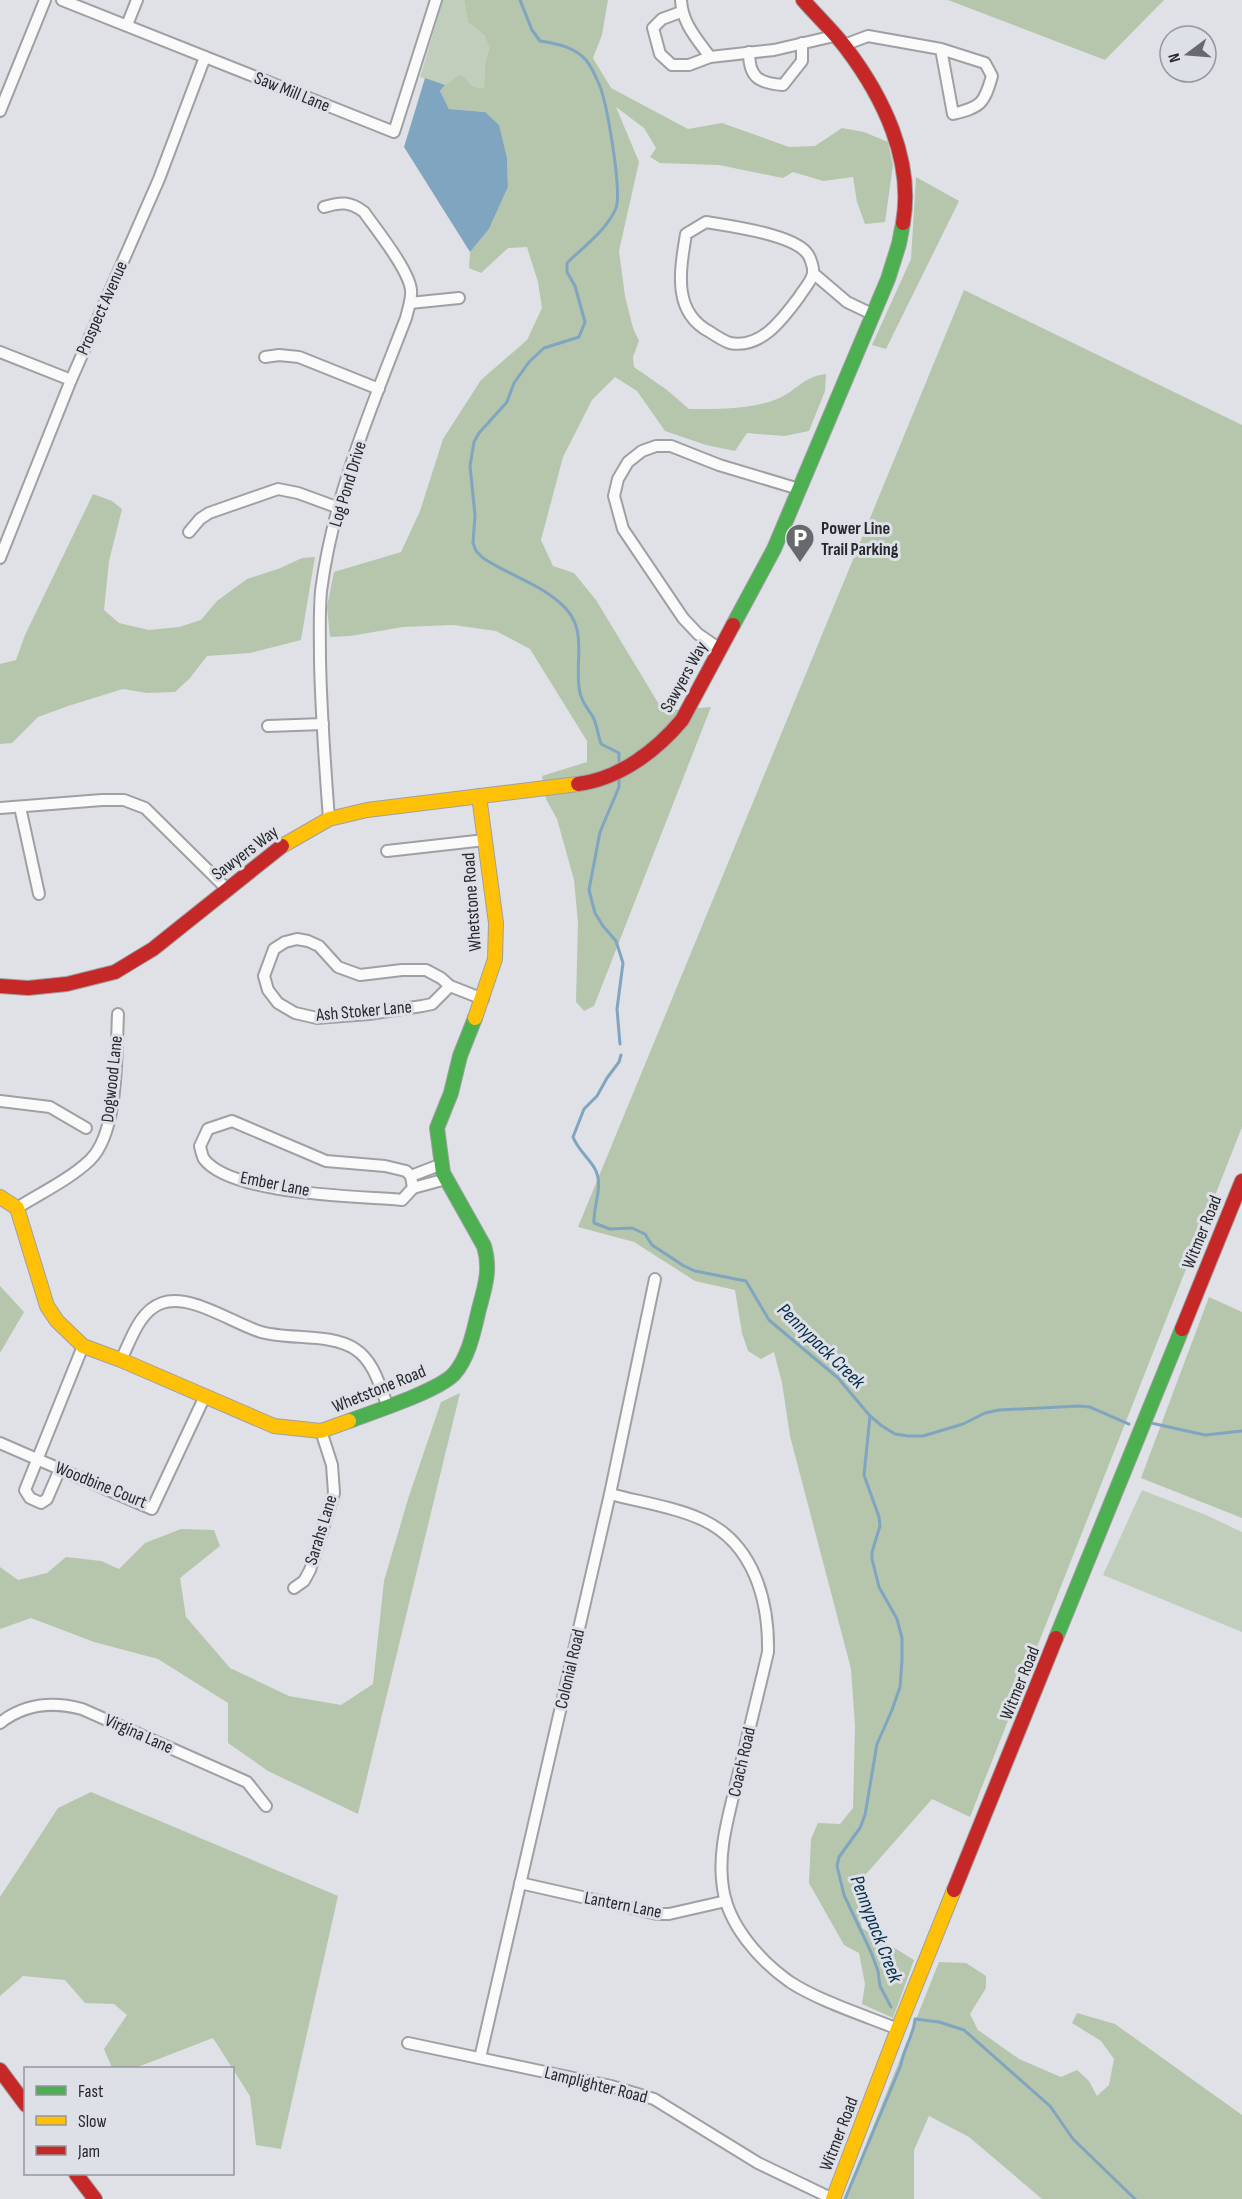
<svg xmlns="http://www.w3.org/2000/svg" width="1242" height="2199" font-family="'Sofia Sans Condensed',sans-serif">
  <rect width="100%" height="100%" fill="#e0e1e6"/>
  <g fill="#c2cebc">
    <polygon points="443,0 464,0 468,22 485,36 489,48 485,64 484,88 474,87 461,74 445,85 420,77"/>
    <polygon points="1142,1490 1206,1515 1242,1532 1242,1632 1103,1575"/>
  </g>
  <g fill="#b5c6ac">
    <path d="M464,0H608L602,35L593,58L611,88L688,129L722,123L789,147L815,146L842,128L864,132L888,142L893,165L885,222L865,224L857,202L853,177L823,181L793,172L783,178L719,165L660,163L650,157L656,148L644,128L616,107L639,162L619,251L625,296L633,328L639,341L633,357L634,367L667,390L689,409C718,409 750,410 777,399C797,391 802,377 826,374L825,391L809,431L784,436L747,433L735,451L706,445L665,431L637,391L615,377L592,400L563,457L541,540L553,566L574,573L596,600L663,711L711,707L594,1006L584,1011L576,1002L578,923L574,880L557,819L546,799L542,776L587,762V741L530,649L496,631L453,625L403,627L350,636L330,637L327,607L334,572L401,552L420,511L443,439L481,380L527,340L542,308L538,282L527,247L508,248L481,273L469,268L470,252L489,229L508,187L507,158L485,112L449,109L440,91L445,85L461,74L474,87L484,88L485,64L489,48L485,36L468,22Z"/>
    <polygon points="948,0 1164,0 1105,60"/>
    <polygon points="916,177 959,201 886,349 872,345 911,259"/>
    <polygon points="964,290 1242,425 1242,1127 970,1817 932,1799 860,1881 858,1907 862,1928 914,1960 893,2018 862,2004 865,1984 859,1953 844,1945 809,1883 811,1839 818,1823 840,1824 853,1808 855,1726 851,1669 790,1436 782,1383 774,1352 761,1359 748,1351 742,1333 735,1290 695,1281 634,1242 578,1227"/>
    <polygon points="93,494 112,501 122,509 109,561 104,610 119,623 149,630 179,627 201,620 217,601 247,579 278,569 302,558 315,557 301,640 250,653 207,656 190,678 175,692 147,693 123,689 68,706 38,717 12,743 0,744 0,664 16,660 25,635"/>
    <polygon points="0,1286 24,1312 0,1353"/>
    <polygon points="1209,1297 1242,1312 1242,1518 1141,1478"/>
    <polygon points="460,1393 358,1814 268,1771 228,1743 228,1703 158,1659 94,1642 31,1618 0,1629 0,1567 18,1580 47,1573 66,1557 101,1561 119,1569 145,1543 181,1529 214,1530 220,1546 180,1578 186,1617 230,1668 289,1696 341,1705 373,1684 384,1581 408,1499 441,1402"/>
    <polygon points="91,1792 338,1896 281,2149 256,2145 250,2096 213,2038 135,2068 112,2068 104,2049 127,2015 114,2004 85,2003 65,1980 23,1976 0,1996 0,1897 58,1808"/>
    <polygon points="939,1962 966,1963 986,1976 986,1988 970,2014 978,2030 1019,2059 1061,2077 1077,2070 1089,2081 1097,2096 1109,2085 1114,2059 1101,2041 1072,2023 1077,2013 1115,2024 1242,2115 1242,2199 1042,2199 969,2137 929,2116 914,2150 914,2199 844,2199"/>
  </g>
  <polygon fill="#80a5c1" points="425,78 445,85 440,91 449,109 485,112 499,125 507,158 508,187 489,229 470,252 404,147"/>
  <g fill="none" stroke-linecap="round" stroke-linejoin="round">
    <g stroke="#80a5c1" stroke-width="3">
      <path d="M520,0L532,30L540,41C557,44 573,46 586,60C591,66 596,77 599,84C607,102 622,191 616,208C607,230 584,246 567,263V272L575,286L585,322L579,337L544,348L529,362L514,383L507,402L479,433L474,442L470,466L475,515L473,543L476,551L483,558C507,574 537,583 559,602C591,628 573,660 580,693C582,702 588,709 593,717C597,725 598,735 601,744L619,753V766"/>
      <polyline points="619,776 619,787 600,832 589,890 595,913 603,926 616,941 623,963 617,1009 620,1044"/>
      <path d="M621,1055L619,1062L607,1078L597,1096L584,1109L573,1137C578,1150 589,1158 595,1169C604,1186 593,1205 594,1223L610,1229L632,1228L645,1234L652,1245L684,1266L695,1271L746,1281L769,1320L838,1378L870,1416L882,1426L895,1434L908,1436H923L963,1424L985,1413L999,1410L1079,1406L1090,1407L1129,1424"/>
      <polyline points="870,1416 864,1475 879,1517 880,1526 872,1552 872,1559 879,1587 897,1619 902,1638 902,1660 900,1687 892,1710 877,1744 865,1815 860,1828 839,1857 837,1866 844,1895 871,1952 878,1971 880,1986 891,2007"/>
      <polyline points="1151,1423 1205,1435 1242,1431"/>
      <path d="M845,2199L901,2065C903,2049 914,2035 915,2019L939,2022L964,2030L1050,2106L1073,2139L1135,2199"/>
    </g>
    <g stroke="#9fa0a3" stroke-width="14">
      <g id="street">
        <polyline points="62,0 394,132 436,0"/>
        <path d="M681,0C682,23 697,39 710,57"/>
        <polyline points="681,12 662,19 653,28 660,54 672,65 689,65 710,57 774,50 834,36"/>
        <polyline points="127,25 137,0"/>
        <path d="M844,45L868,36L941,49L985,63L992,76C984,104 981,107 953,114L941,49"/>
        <path d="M749,52C749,78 759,83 783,85L802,61V43"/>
        <polyline points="0,111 45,0"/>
        <path d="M324,207C340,202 350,201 364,212C376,229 409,270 411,290C412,299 408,309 406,318C372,406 333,497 321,591C319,614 320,637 320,660C321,713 325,766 329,819"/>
        <path d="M706,222C730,226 790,234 806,252C810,256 814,268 813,273C812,281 803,290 799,297C783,318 762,349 730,343C724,341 716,336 710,332C672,312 680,271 686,234Z"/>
        <polyline points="813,273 847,302 872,314"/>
        <polyline points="410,303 459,298"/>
        <polyline points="0,352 71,380"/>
        <polyline points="265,357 279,355 299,357 379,389"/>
        <polyline points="189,532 200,519 209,513 278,489 298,493 339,508"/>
        <polyline points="0,558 71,380 159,179 205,57"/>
        <polyline points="720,649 698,634 683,618 623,529 614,496 618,479 628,462 642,451 656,446 671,446 719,465 799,489"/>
        <polyline points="268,726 323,724"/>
        <polyline points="20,807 39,894"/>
        <polyline points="0,808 102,800 124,800 145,808 227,889"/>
        <polyline points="387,851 485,840"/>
        <polyline points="450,986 432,1004 422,1006 369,1014 317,1018 295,1013 278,1003 268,990 264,976 274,949 285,942 297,939 308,941 319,946 338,967 360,975 402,970 426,970 441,978 450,986 483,999"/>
        <polyline points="0,1101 50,1107 86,1128"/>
        <path d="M232,1121L326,1161L385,1166L406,1171L411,1176L413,1188L402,1200C359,1196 231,1195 204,1159C202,1156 201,1150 200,1146L208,1129Z"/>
        <polyline points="411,1176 442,1164"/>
        <polyline points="413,1188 446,1179"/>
        <path d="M17,1208C41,1193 70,1179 90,1160C119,1132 116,1053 118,1014"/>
        <path d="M121,1360C131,1340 139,1311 162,1303C191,1293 234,1324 261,1332C289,1340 331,1333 355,1349C374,1361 380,1387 388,1407"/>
        <polyline points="0,1443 152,1509 205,1396"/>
        <polyline points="60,1469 47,1499 41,1503 30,1498 25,1490 83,1346"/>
        <path d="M610,1494C640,1502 675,1507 703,1520C754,1544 769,1601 768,1652C758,1695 747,1738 737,1780C729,1815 717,1852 723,1888C728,1925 760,1961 790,1982C819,2001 866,2016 898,2029"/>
        <polyline points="294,1588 304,1581 310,1570 334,1493 332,1465 321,1431"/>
        <path d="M0,1723C24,1704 52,1701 82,1709L247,1782L266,1806"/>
        <polyline points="520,1883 657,1914 669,1914 726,1901"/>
        <polyline points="408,2043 611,2086 654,2099 758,2163 833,2199"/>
        <polyline points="480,2058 610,1494 655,1279"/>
      </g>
    </g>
    <g stroke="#9fa0a3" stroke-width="16">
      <g id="fast">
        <polyline points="733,625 774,549 888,279 899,244 903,223"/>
        <path d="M349,1421C373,1412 438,1391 454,1374C469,1357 474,1330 479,1309C485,1287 491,1269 484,1246L443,1173L437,1128L451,1093L460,1056L475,1018"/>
        <polyline points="1056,1638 1182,1329"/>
      </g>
    </g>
    <g stroke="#9fa0a3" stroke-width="16">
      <g id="slow">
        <polyline points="282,846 329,819 367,810 578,784"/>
        <polyline points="475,1018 495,959 496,923 479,796"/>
        <polyline points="0,1197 17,1208 47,1306 57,1321 83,1346 121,1360 274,1426 321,1431 349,1421"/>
        <polyline points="833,2199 898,2029 954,1890"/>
      </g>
    </g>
    <g stroke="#9fa0a3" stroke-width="16">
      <g id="jam">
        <path d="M803,0C817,16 833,31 846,48C883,97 914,160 903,223"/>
        <path d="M578,784C619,779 656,751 682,720L733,625"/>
        <polyline points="0,986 28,988 67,984 115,972 153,949 282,846"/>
        <polyline points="1182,1329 1242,1181"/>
        <polyline points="954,1890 1056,1638"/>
        <polyline points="0,2070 26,2105"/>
        <polyline points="76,2174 95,2199"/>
      </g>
    </g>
    <use href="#street" stroke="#fafafb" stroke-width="10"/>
    <use href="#fast" stroke="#4caf50" stroke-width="14"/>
    <use href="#slow" stroke="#ffc107" stroke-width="14"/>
    <use href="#jam" stroke="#c62828" stroke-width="14"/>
  </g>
  <defs>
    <g id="parking-pin" transform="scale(1.5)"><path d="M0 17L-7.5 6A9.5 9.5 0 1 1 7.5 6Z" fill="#68696d" stroke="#dee0e8"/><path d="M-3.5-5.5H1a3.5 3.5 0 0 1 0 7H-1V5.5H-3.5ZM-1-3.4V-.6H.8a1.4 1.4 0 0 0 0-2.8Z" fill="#fff"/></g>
  </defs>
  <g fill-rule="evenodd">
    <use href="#parking-pin" x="800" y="538"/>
  </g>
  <g text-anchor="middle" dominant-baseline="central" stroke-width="6" stroke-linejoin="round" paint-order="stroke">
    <g font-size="18" fill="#28292c" stroke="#dee0e8">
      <text transform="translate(292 92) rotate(22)">Saw Mill Lane</text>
      <text transform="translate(102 308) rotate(-66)">Prospect Avenue</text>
      <text transform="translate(348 484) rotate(-73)">Log Pond Drive</text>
      <text transform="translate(684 677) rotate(-61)">Sawyers Way</text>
      <text transform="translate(245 853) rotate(-37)">Sawyers Way</text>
      <text transform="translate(472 902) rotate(-94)">Whetstone Road</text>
      <text transform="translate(364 1011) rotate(-5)">Ash Stoker Lane</text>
      <text transform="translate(112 1079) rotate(-84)">Dogwood Lane</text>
      <text transform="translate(275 1184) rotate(11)">Ember Lane</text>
      <text transform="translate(1202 1232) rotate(-68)">Witmer Road</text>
      <text transform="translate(379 1389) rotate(-22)">Whetstone Road</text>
      <text transform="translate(101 1485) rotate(22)">Woodbine Court</text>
      <text transform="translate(321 1530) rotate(-73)">Sarahs Lane</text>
      <text transform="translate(570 1669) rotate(-77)">Colonial Road</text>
      <text transform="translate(1020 1683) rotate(-68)">Witmer Road</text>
      <text transform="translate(139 1734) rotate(24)">Virgina Lane</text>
      <text transform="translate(742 1762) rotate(-77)">Coach Road</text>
      <text transform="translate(623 1905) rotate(11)">Lantern Lane</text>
      <text transform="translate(596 2085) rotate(14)">Lamplighter Road</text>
      <text transform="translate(839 2134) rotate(-69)">Witmer Road</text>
    </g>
    <g font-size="18" font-weight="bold" fill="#28292c" stroke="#dee0e8" text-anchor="start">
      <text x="821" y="528">Power Line<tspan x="821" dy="21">Trail Parking</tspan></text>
    </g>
    <g font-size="20" font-style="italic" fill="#022d48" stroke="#dee0e8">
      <text transform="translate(821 1346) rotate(44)">Pennypack Creek</text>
      <text transform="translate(876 1929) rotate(69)">Pennypack Creek</text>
    </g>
  </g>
  <rect x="24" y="2067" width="210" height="108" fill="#dee0e8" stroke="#95979d" stroke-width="1.5"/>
  <rect x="36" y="2086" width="30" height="9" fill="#4caf50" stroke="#95979d" stroke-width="1.5"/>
  <text x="78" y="2097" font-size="18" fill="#28292c">Fast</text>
  <rect x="36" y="2116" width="30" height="9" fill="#ffc107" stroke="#95979d" stroke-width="1.5"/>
  <text x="78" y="2127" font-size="18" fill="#28292c">Slow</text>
  <rect x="36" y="2146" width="30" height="9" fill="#c62828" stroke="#95979d" stroke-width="1.5"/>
  <text x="78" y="2157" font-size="18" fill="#28292c">Jam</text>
  <g transform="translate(1188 54) rotate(254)"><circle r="28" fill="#dee0e8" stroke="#95979d" stroke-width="1.5"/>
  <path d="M0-4.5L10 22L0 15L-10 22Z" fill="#68696d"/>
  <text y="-9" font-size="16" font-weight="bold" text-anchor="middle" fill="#28292c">N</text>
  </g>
</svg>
